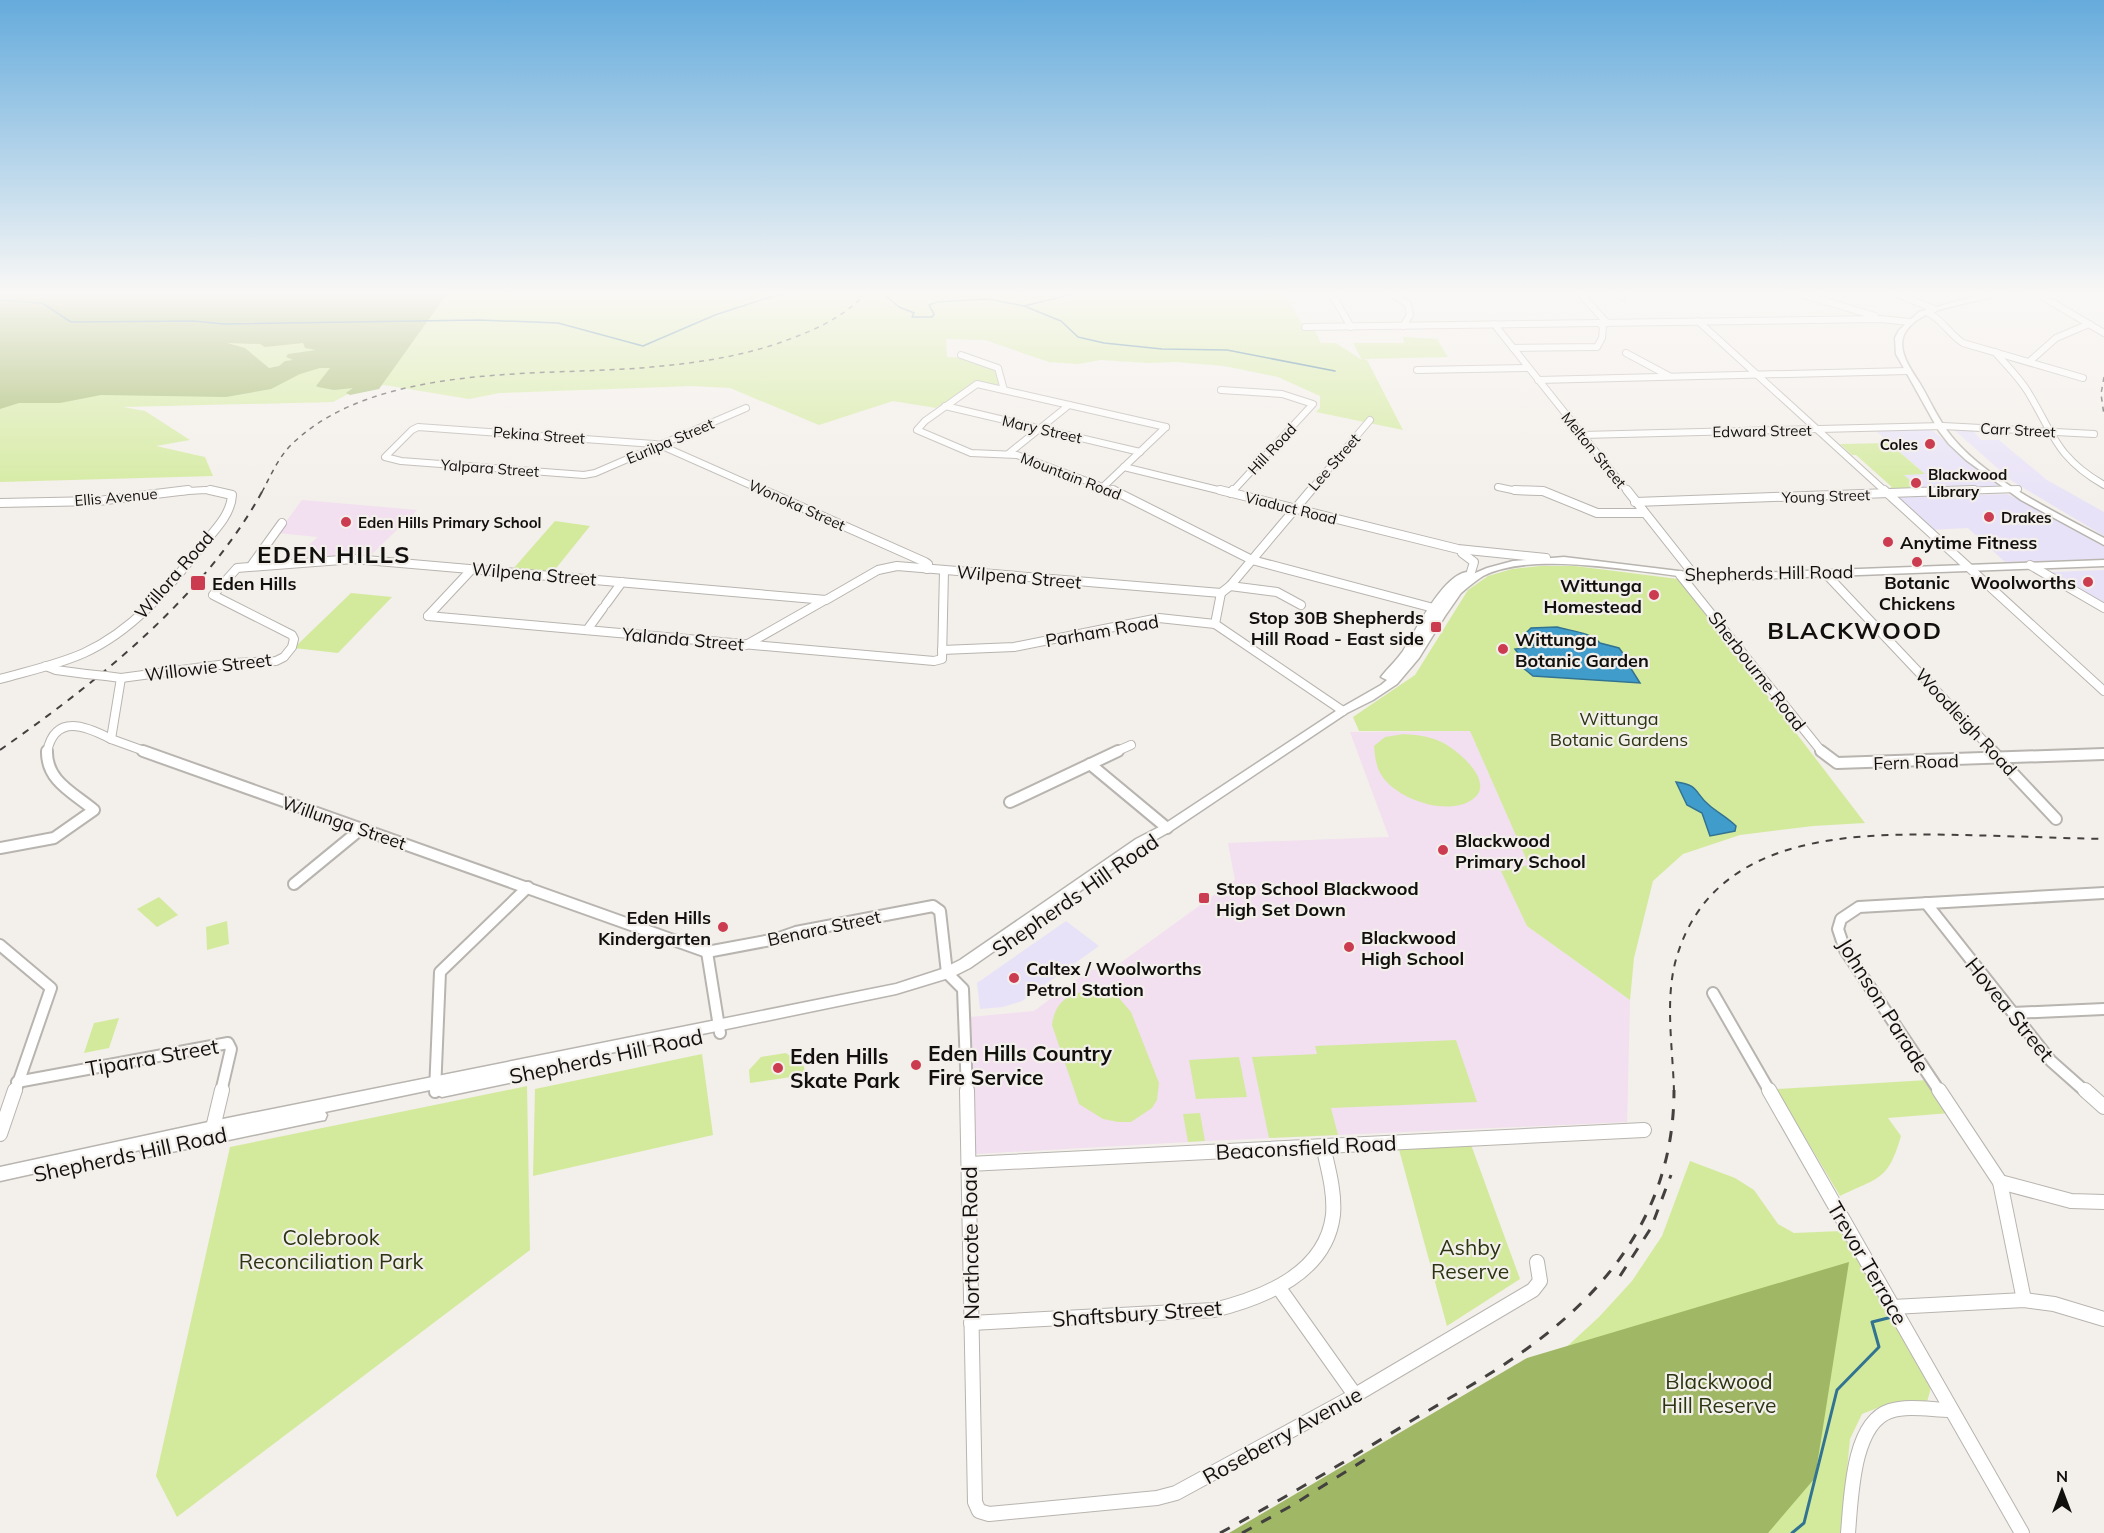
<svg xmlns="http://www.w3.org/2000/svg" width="2104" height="1533" font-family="Mulish,sans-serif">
  <rect width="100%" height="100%" fill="#f3efea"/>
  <g fill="#e8e2f8">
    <polygon points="1952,428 1972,429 1981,440 1999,440 2047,480 2104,512 2104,536 2012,481"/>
    <polygon points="1928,429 1933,431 1998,485 1994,487 1921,490 1904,475 1924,473 1876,431"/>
    <polygon points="2008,494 2104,546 2104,559 2005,562 1968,528 1930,530 1893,497"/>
    <polygon points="2104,570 2104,605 2052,575 2053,572"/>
    <polygon points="1066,921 1099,946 1022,1001 1003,1007 980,1009 977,983"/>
  </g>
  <g fill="#f2dff0">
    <polygon points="302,500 417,510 370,556 344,555 293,559 318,537 278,533"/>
    <polygon points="1470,731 1530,866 1502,870 1527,926 1630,1000 1627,1122 1205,1141 975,1154 971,1017 1034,1011 1090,970 1112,969 1235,880 1228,843 1389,837 1350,732"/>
  </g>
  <g fill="#d3ea9d">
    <polygon points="265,291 1282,291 1305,328 1314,329 1321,343 1336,343 1362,360 1353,343 1404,343 1403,337 1437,339 1448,357 1363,359 1367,360 1403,430 1316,412 1320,408 1320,396 1278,377 1224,366 1176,362 1149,363 1101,360 1078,364 1049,362 985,340 946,339 947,357 965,358 994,368 999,387 976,382 936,408 893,401 819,425 730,388 692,386 500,393 469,399 384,385 350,393 333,402 123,407 145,411 190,440 156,446 205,457 213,476 0,482 0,297"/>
    <polygon points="1889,443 1925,474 1904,475 1921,490 1891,490 1889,488 1892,487 1856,455 1852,455 1840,444"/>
    <polygon points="555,521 590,526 553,572 513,569"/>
    <polygon points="1541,566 1575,566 1678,579 1865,823 1813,826 1740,835 1683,854 1653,881 1634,958 1630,1000 1527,926 1501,871 1529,865 1470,731 1359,731 1353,717 1415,675 1468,590 1488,576 1512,569"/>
    <polygon points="351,593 392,597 338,653 294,648"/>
    <path d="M1404,734C1416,735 1428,736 1439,741C1455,747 1497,782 1473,799C1449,817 1398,800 1382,776C1376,767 1375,757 1374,746L1385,737Z"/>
    <polygon points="159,897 178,915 157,927 137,909"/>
    <polygon points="227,921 229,944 207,950 206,927"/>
    <path d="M1092,990L1106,991L1118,997L1131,1012L1159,1083L1157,1100L1152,1108L1131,1122H1118L1103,1119L1079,1104L1052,1025C1055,1001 1069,993 1092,990Z"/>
    <polygon points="119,1018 109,1048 84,1053 94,1023"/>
    <polygon points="1456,1040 1477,1102 1331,1108 1338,1135 1269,1138 1252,1057 1317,1054 1315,1046"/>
    <polygon points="786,1053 804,1066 805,1075 750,1083 749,1070 761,1057"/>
    <polygon points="702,1054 713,1135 533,1176 535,1089"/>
    <polygon points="1239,1057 1247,1097 1196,1099 1189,1060"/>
    <path d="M1928,1080L1950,1113L1888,1118L1901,1136C1888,1181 1879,1177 1840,1196L1776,1089Z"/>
    <polygon points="527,1086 530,1250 177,1517 156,1476 230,1147"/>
    <polygon points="1200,1113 1205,1141 1188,1142 1183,1114"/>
    <polygon points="1470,1142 1520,1279 1447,1326 1398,1146"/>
    <polygon points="1690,1161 1735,1178 1754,1190 1778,1224 1794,1233 1841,1231 1932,1384 1927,1402 1885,1405 1862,1414 1850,1439 1841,1533 1273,1533 1548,1364 1599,1317 1632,1281 1662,1236"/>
  </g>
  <g fill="#a0b765" fill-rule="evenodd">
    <path d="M0,291H449L379,389L350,395L346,393L353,388L334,390L318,387L316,386L330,368H320L300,374L271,389L226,397L101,395L60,403H19L0,409ZM227,343L260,344L265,347L303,343L305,348L316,350L288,354L286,357L293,360L285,361L279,366L269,368L245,348Z"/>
    <polygon points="1849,1262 1815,1478 1768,1533 1229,1533 1527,1358"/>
  </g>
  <g fill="#409dcb" stroke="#327392" stroke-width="1.5">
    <path d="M1557,627C1570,631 1591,632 1600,643L1619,648L1625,656L1623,661L1630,667L1640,683L1533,676L1522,667L1523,660L1515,649L1536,647L1528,642L1526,633L1531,628Z"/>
    <path d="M1676,782C1700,785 1694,793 1709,805C1718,813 1727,817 1736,826L1735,831L1710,836L1702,813L1687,805Z"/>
  </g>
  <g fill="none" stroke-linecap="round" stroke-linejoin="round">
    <g stroke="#327392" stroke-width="1.5">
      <polyline points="886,296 899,307 914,313 912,317 932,317 934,314 929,305 937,302 988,299 1024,306 1086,291"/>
      <polyline points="0,300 42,303 71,322 194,321 224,324 479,320 558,323 643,346 715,315 776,295 834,291"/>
      <polyline points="1024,306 1061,321 1078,337 1104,343 1162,349 1227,350 1335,371"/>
    </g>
    <polyline stroke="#327392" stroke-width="3" points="1792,1533 1804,1523 1837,1390 1879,1347 1872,1322 1892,1317"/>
    <g stroke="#b8b4af" stroke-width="8">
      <g id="minor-far3">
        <polyline points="1330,291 1351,327"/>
        <polyline points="1387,291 1408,304 1410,315 1403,326"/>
        <polyline points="1578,291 1607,323"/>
        <polyline points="1616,291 1622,297"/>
        <polyline points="1791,291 1875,316"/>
        <polyline points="1890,291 1934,309"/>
        <polyline points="2033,291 2104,333"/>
        <path d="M1927,312C1942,319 1949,334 1963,343L2083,378"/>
        <polyline points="1698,321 1886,492"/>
        <polyline points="1494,324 1628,492"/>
        <polyline points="1305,327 1880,319 1910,322"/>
        <polyline points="1513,348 1597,347 1602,338 1603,327 1599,323"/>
        <path d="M1995,352C2006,365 2019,377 2028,392C2054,435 2057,458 2104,485"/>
        <polyline points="1626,353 1669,376"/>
        <polyline points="961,355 998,368 1004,390"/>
        <polyline points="2029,362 2056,338 2089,324"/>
        <polyline points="1417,370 1528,368"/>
        <polyline points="1538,380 1908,371"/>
        <polyline points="1221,390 1282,394 1313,404 1232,492"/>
        <polyline points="945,406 1140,452"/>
        <polygon points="418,427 654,444 660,445 595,473 584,475 401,461 385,457 412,430"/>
        <polyline points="1582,435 1943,426 2094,434"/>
        <polyline points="660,445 766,492"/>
        <polyline points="660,445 746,408"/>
        <polyline points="1008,454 1069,405"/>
        <polyline points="1124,467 1226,492"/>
        <polyline points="1104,486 1166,427"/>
        <polyline points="1498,487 1517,491 1545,492"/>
        <polyline points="172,492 205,490 222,492"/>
        <polyline points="1116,492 1017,455 971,453 917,430 925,421 977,384 1166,427"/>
        <polyline points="1309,492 1370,420"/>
        <polyline points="1930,492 2018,489"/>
      </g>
    </g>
    <g stroke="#b8b4af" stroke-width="10">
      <g id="minor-far2">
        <polyline points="763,490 925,562 928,564 927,569"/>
        <polyline points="1113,490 1252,560 1441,610"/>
        <polyline points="1220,490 1458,549 1546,558"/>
        <polyline points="1515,490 1543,491 1597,513 1644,513"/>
        <polyline points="1627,490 1695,576"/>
        <polyline points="1884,490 2104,691"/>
        <polyline points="1231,493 1233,490"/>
        <polyline points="1635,502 1974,490"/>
        <polyline points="0,503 98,501 188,490"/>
        <polyline points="1462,553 1474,562 1471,572"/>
        <polyline points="2030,565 2104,608"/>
        <polyline points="251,566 282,523"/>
        <polyline points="1826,574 1994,752"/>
        <polyline points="1680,575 1822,752"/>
        <polyline points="1230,586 1277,592 1301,605"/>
        <polyline points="606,604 622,582"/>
        <polyline points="428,616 934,661 942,659 944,571"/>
        <polyline points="428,616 472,569"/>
        <polyline points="1215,624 1221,593"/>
        <polyline points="587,630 603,608"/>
        <polyline points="746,645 825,600"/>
        <polyline points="942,650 1014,647 1159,618 1215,624 1343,711"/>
        <polyline points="46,666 56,670 86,674"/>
        <polyline points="106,676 121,678 111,739 147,752"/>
        <polyline points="121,678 234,663 276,661 284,657 292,647 294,639 292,635 213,595 237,568 354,559 826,600 878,570 897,566 1221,593 1230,586 1311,490"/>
        <path d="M0,679C28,671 57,665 84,653C132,631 167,590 199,549C212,533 231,516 232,495L210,490"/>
        <path d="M47,752C55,713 86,726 111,739"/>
        <polyline points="1115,752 1131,745"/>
      </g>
    </g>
    <g stroke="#b8b4af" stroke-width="14">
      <g id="minor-far1">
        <polyline points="143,751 707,952"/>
        <polyline points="1821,751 1837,763 2104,754"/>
        <polyline points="1992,751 2056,819"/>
        <polyline points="1090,764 1167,828"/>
        <polyline points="1010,802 1118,751"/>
        <path d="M0,848L54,838L94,810C74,793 46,781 47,751"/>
        <polyline points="294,884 361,829"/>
        <polyline points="1926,903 2051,1061 2086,1092"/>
        <polyline points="0,945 51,988 15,1092"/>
        <polyline points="707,952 776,939 796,932 933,906 940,911 947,973 963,989 967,1092"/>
        <polyline points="707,952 720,1033"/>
        <polyline points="1713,993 1770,1092"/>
        <polyline points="2013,1013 2104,1009"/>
        <polyline points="17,1082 228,1043 231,1049 221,1092"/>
        <polyline points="435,1092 440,972 528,887"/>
        <polyline points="1940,1092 1845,950 1838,929 1841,919 1859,907 2104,893"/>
      </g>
    </g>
    <g stroke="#b8b4af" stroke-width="16">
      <g id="minor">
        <polyline points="967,1090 975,1502 979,1511 989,1514 1157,1498 1176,1493 1347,1400 1533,1290 1540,1281 1537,1262"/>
        <polyline points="1769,1090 2022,1533"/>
        <polyline points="1939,1090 2000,1182 2024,1300"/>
        <polyline points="2085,1090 2104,1107"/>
        <polyline points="212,1132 222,1090"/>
        <polyline points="0,1134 15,1090"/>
        <polyline points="969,1164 1644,1130"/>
        <polyline points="2000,1182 2071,1201 2104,1202"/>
        <polyline points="1279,1288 1355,1395"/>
        <polyline points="1893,1307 2024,1300 2054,1304 2104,1319"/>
        <path d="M971,1323L1214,1310C1263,1298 1326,1274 1333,1215C1335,1192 1328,1168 1323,1146"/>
        <path d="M1848,1533C1851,1500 1852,1423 1890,1411C1909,1405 1932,1410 1951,1410"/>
      </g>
    </g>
    <g stroke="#b8b4af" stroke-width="3">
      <g id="major">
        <path d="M1994,291H2006C1978,306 1925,303 1906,331C1895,348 1910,368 1919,382C1930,400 1938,420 1952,437C1987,480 2055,512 2104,538V545L2021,500L1966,460L1949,444L1939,431L1896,354L1895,338L1899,330L1919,312Z"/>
        <path d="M1564,557L1695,573L1724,574L2104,560V566L1724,580C1659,578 1540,547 1483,576C1475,581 1468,587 1461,593L1445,616L1419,658L1397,684L1373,700L1347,713L1171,831L1146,845L970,968L952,977L896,994L586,1058L588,1062L585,1066L580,1068L442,1097L437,1095L435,1089L325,1112L327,1115L325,1120L319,1121L148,1157L142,1155L140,1150L0,1181V1167L213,1121L896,984L942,969L960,960L1136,839L1163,825L1339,709L1381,685L1387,680L1381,677C1388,668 1396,661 1403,651C1415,633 1445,568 1472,572L1473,574L1487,568L1513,561Z"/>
      </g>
    </g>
    <use href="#minor-far3" stroke="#fff" stroke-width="6"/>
    <use href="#minor-far2" stroke="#fff" stroke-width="8"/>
    <use href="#minor-far1" stroke="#fff" stroke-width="10"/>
    <use href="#minor" stroke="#fff" stroke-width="14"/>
    <use href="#major" fill="#fff" fill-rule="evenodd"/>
    <g stroke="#43413f" stroke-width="1.5" stroke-dasharray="5 5" stroke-linecap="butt">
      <polyline points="2104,377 2101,394 2104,415"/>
      <path d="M262,492C271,475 279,456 293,443C376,364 536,376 641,368C688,364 735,358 779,343C813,331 844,318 868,291"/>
    </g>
    <g stroke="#43413f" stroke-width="2" stroke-dasharray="7 7" stroke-linecap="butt">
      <path d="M0,750C97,682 205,597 263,490"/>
      <path d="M1674,1092C1673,1048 1664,998 1677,956C1715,831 1857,833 1963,835C2010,836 2057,838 2104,839"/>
    </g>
    <g stroke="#43413f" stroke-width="3" stroke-dasharray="11 11" stroke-linecap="butt">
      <polyline points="1620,1276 1651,1228 1671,1175"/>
      <path d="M1220,1533C1287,1497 1351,1458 1416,1418C1451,1397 1487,1377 1521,1353C1612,1289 1674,1206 1674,1090"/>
      <polyline points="1242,1533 1291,1506 1366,1459"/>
    </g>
    <g stroke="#b8b4af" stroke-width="10" stroke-linecap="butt">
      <polyline id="minor-bridge" points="86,674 106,676"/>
    </g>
    <use href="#minor-bridge" stroke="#fff" stroke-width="8"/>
  </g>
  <linearGradient id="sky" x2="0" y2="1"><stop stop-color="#65abdc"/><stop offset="0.58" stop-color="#faf8f6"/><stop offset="1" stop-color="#faf8f6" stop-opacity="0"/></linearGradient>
  <rect width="2104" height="506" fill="url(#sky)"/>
  <g fill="#cc3c51" stroke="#f3efea" stroke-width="2">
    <circle cx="1930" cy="444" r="6"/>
    <circle cx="1916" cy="483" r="6"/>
    <circle cx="1989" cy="517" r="6"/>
    <circle cx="346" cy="522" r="6"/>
    <circle cx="1888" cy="542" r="6"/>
    <circle cx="1917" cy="562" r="6"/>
    <circle cx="2088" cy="582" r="6"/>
    <rect x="190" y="575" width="16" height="16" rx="3"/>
    <circle cx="1654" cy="595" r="6"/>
    <rect x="1430" y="621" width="12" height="12" rx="3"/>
    <circle cx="1503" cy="649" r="6"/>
    <circle cx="1443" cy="850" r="6"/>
    <rect x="1198" y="892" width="12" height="12" rx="3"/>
    <circle cx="723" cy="927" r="6"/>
    <circle cx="1349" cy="947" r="6"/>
    <circle cx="1014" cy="978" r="6"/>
    <circle cx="916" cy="1065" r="6"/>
    <circle cx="778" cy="1068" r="6"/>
  </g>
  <g text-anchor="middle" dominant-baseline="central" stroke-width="4.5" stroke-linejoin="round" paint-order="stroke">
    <g font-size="15" fill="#11100e" stroke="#f3efea">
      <text transform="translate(1042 429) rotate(13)">Mary Street</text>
      <text transform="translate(2018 430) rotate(3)">Carr Street</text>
      <text transform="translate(1762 431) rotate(-1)">Edward Street</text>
      <text transform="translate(539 435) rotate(4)">Pekina Street</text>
      <text transform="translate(670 441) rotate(-23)">Eurilpa Street</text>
      <text transform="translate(1272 449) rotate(-47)">Hill Road</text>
      <text transform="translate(1594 450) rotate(51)">Melton Street</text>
      <text transform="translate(1334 462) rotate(-49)">Lee Street</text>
      <text transform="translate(490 468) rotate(4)">Yalpara Street</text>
      <text transform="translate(1071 476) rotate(21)">Mountain Road</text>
      <text transform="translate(1826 496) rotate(-2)">Young Street</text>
      <text transform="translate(116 497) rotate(-5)">Ellis Avenue</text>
      <text transform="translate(797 505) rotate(24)">Wonoka Street</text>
      <text transform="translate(1291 508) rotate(14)">Viaduct Road</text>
    </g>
    <g font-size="15" font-weight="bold" fill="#11100e" stroke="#f3efea" text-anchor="start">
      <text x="1918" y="444" text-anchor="end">Coles</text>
      <text x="1928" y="474">Blackwood<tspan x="1928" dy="17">Library</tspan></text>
      <text x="2001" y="517">Drakes</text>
      <text x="358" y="522">Eden Hills Primary School</text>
    </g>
    <g font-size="18" font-weight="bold" fill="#11100e" stroke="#f3efea" text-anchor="start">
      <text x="1900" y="542">Anytime Fitness</text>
      <text x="1917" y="582" text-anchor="middle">Botanic<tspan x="1917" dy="21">Chickens</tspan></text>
      <text x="2076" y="582" text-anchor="end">Woolworths</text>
      <text x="212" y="583">Eden Hills</text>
      <text x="1642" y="585" text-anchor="end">Wittunga<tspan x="1642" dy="21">Homestead</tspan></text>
      <text x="1424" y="617" text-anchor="end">Stop 30B Shepherds<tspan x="1424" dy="21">Hill Road - East side</tspan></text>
      <text x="1515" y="639">Wittunga<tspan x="1515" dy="21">Botanic Garden</tspan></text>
      <text x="1455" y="840">Blackwood<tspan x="1455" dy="21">Primary School</tspan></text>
      <text x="1216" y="888">Stop School Blackwood<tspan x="1216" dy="21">High Set Down</tspan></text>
      <text x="711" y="917" text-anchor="end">Eden Hills<tspan x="711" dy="21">Kindergarten</tspan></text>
      <text x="1361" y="937">Blackwood<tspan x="1361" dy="21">High School</tspan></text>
      <text x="1026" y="968">Caltex / Woolworths<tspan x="1026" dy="21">Petrol Station</tspan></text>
    </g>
    <g font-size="18" fill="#11100e" stroke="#f3efea">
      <text transform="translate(1769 573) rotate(-1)">Shepherds Hill Road</text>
      <text transform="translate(534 574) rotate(5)">Wilpena Street</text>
      <text transform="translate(174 575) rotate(-49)">Willora Road</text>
      <text transform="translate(1019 577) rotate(5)">Wilpena Street</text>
      <text transform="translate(1102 631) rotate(-10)">Parham Road</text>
      <text transform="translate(683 639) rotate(5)">Yalanda Street</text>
      <text transform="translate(208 667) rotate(-7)">Willowie Street</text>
      <text transform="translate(1757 671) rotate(52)">Sherbourne Road</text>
      <text transform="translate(1966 722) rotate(47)">Woodleigh Road</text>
      <text transform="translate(1916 762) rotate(-2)">Fern Road</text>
      <text transform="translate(344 823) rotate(19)">Willunga Street</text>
      <text transform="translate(824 928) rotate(-12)">Benara Street</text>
    </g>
    <g font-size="18" fill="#2b3512" stroke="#f3efea">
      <text x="1619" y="718">Wittunga<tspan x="1619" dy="21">Botanic Gardens</tspan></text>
    </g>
    <g font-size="21" fill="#11100e" stroke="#f3efea">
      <text transform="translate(1075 895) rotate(-35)">Shepherds Hill Road</text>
      <text transform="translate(1884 1005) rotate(58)">Johnson Parade</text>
      <text transform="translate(2010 1009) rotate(51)">Hovea Street</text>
      <text transform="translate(606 1056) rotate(-12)">Shepherds Hill Road</text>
      <text transform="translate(152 1057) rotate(-10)">Tiparra Street</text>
      <text transform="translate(1306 1147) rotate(-3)">Beaconsfield Road</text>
      <text transform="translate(130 1154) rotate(-12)">Shepherds Hill Road</text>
      <text transform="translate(970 1243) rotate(-91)">Northcote Road</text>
      <text transform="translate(1868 1263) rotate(60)">Trevor Terrace</text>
      <text transform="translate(1137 1313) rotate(-4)">Shaftsbury Street</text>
      <text transform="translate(1282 1435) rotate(-29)">Roseberry Avenue</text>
    </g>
    <g font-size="21" font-weight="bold" fill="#11100e" stroke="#f3efea" text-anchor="start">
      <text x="928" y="1053">Eden Hills Country<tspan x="928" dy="24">Fire Service</tspan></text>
      <text x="790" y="1056">Eden Hills<tspan x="790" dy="24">Skate Park</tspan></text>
    </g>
    <g font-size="21" fill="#2b3512" stroke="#f3efea">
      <text x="331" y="1237">Colebrook<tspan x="331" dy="24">Reconciliation Park</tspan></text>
      <text x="1470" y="1247">Ashby<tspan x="1470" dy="24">Reserve</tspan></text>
      <text x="1719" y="1381">Blackwood<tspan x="1719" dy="24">Hill Reserve</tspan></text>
    </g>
    <g font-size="24" font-weight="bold" letter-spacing="1.5" fill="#11100e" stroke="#f3efea">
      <text x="334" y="554">EDEN HILLS</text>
      <text x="1855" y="630">BLACKWOOD</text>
    </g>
  </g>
  <g transform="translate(2062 1491)" stroke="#f3efea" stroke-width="4.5" paint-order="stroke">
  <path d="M0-4.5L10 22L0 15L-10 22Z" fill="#11100e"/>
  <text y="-9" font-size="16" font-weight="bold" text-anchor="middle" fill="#11100e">N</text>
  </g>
</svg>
